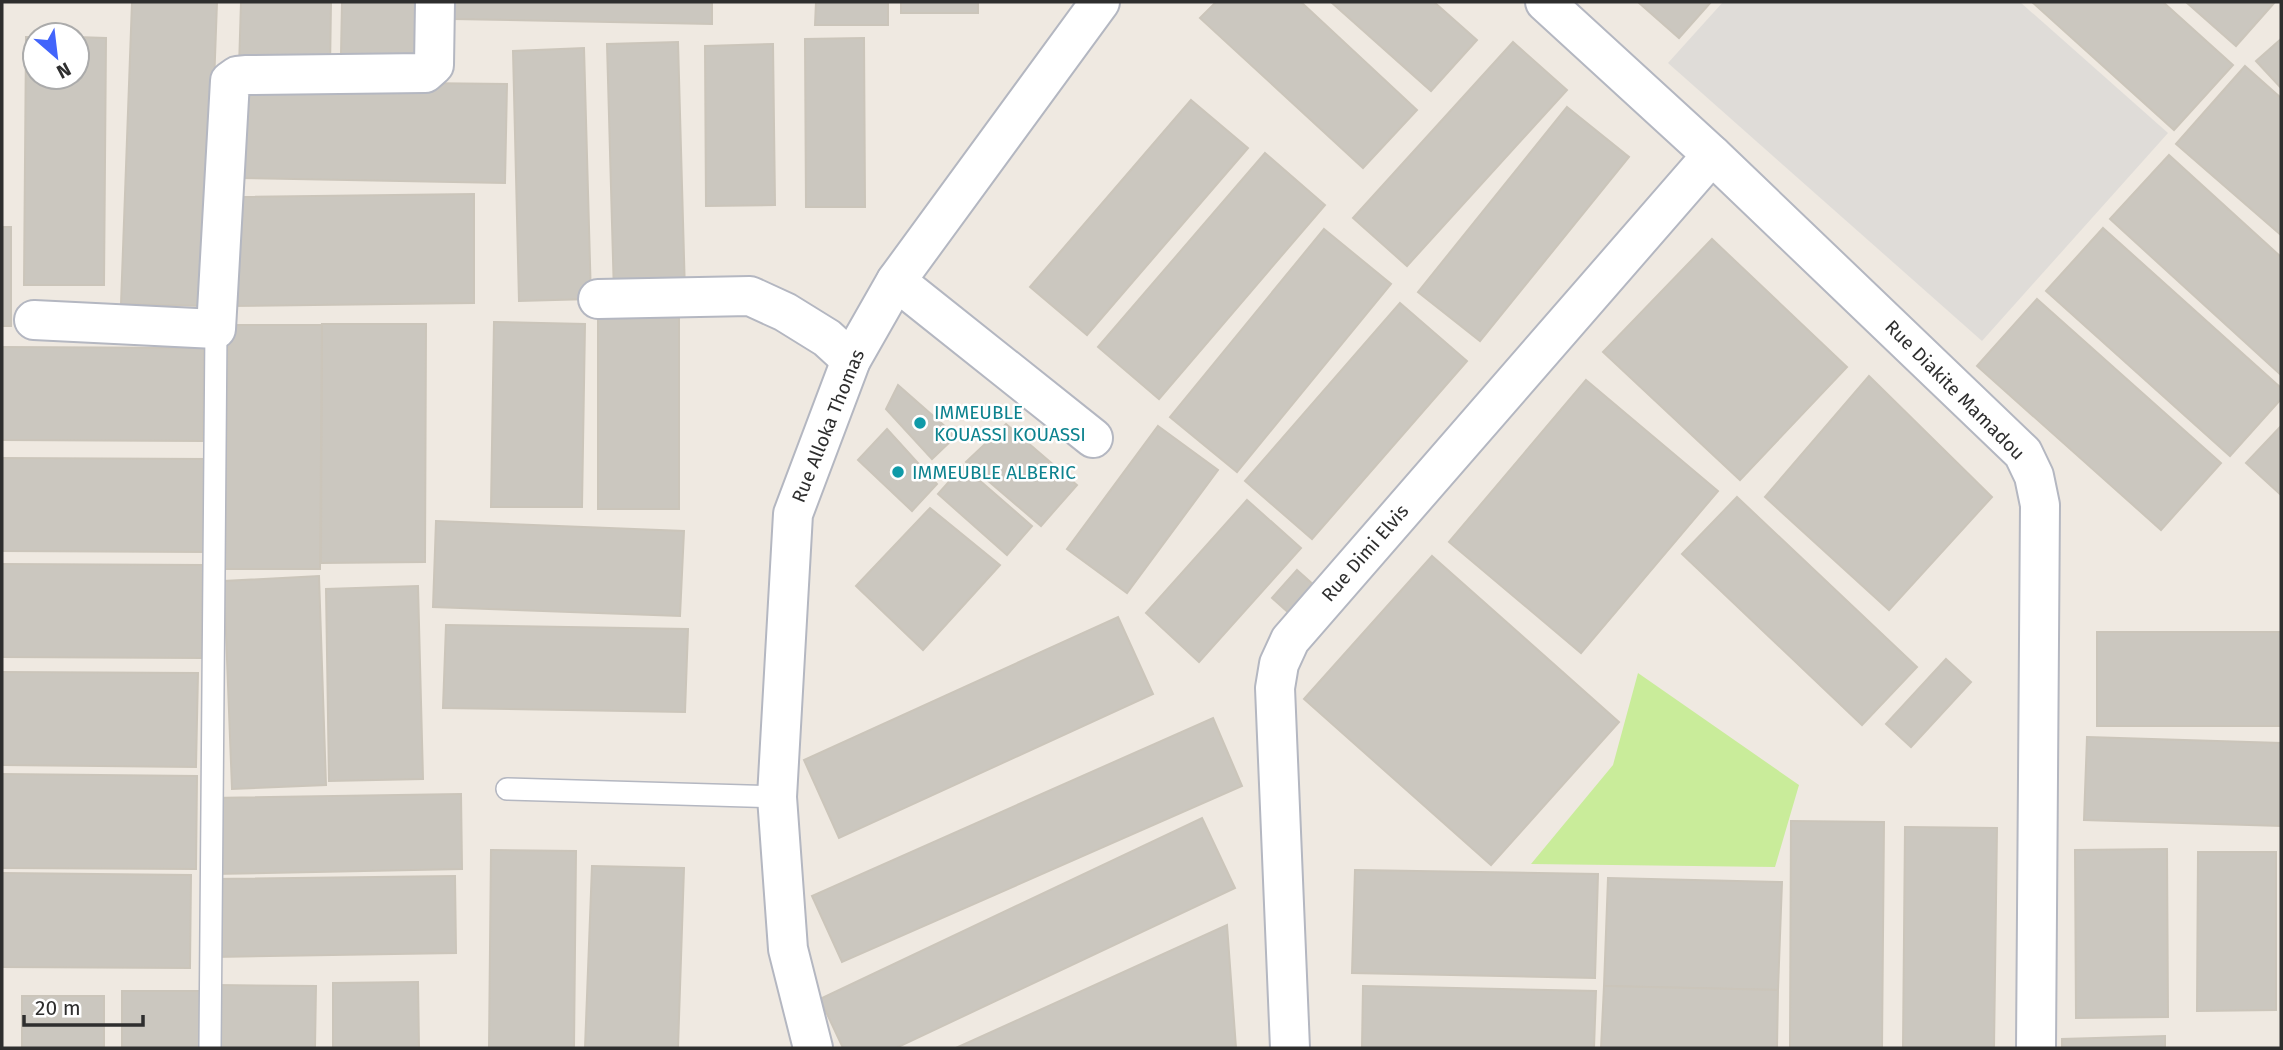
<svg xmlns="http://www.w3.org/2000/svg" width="2283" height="1050" font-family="'Fira Sans',sans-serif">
  <rect width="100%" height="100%" fill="#efe9e1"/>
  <polygon fill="#c9ec9a" points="1638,673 1799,785 1775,867 1531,864 1613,765"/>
  <polygon fill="#dfdcd8" points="1723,2 2020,2 2168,133 1982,341 1668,63"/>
  <g fill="#cbc7bf" stroke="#cbc5ba" stroke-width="2">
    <polygon points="132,2 217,2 206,306 121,304"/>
    <polygon points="241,2 331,2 330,70 239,68"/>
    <polygon points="342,2 421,2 420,56 341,55"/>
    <polygon points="453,2 712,2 712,24 453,19"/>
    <polygon points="816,2 888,2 888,25 815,25"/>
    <rect x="901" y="2" width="77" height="11"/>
    <polygon points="1216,2 1301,2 1417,110 1363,168 1200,18"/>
    <polygon points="1331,2 1434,2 1477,40 1431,91"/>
    <polygon points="1638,2 1711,2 1679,38"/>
    <polygon points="2032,2 2163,2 2233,65 2174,130"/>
    <polygon points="2186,2 2275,2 2236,46"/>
    <polygon points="26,37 35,37 35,77 77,77 77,37 106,38 104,285 24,285"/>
    <polygon points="864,38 865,207 806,207 805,39"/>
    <polygon points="2281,39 2281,88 2256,61"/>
    <polygon points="678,42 685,293 614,295 607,44"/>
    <polygon points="1513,42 1567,90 1407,266 1353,218"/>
    <polygon points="773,44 775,205 706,206 705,46"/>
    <polygon points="584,48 591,299 519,301 513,51"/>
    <polygon points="2245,66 2281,98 2281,235 2176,144"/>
    <polygon points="240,81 507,84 505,183 237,178"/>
    <polygon points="1191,100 1248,148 1087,335 1030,287"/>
    <polygon points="1567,107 1629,157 1480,341 1418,292"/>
    <polygon points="1265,153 1325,205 1159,399 1098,347"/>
    <polygon points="2169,155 2281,257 2281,375 2110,219"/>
    <polygon points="474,194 474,303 227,306 226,197"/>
    <rect x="2" y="227" width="9" height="99"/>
    <polygon points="2103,228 2281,388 2281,399 2230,456 2046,291"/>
    <polygon points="1324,229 1391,284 1237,472 1170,417"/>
    <polygon points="1712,239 1847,367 1740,480 1603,352"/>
    <polygon points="2037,299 2221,463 2161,530 1977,366"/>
    <polygon points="1400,303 1467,361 1312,539 1245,481"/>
    <rect x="598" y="315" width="81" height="194"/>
    <polygon points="494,322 585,324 582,507 491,507"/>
    <polygon points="322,324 426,324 425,562 321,563"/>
    <polygon points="228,325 322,325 320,569 225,569"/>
    <polygon points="2,347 204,348 203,441 2,440"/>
    <polygon points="1869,376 1992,497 1889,610 1765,497"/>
    <polygon points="1586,380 1718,491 1581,653 1449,542"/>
    <polygon points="898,385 956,436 932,459 886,409"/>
    <polygon points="1006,424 1077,485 1041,526 966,462"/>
    <polygon points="1158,426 1218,470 1127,593 1067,549"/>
    <polygon points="2281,426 2281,495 2246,463"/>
    <polygon points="887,429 937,484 912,511 858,460"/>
    <polygon points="2,458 207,459 205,552 2,551"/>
    <polygon points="963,466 1032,526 1007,555 938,494"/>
    <polygon points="1737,497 1917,667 1862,725 1682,554"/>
    <polygon points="1247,500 1301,548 1199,662 1146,613"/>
    <polygon points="930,508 1000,565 923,650 856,586"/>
    <polygon points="436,521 684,531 680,616 433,607"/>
    <polygon points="1432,556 1619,722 1491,865 1304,699"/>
    <polygon points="2,564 203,565 202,658 2,657"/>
    <polygon points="1297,570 1324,594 1299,622 1272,598"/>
    <polygon points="319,576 326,785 232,789 224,581"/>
    <polygon points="418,586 423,779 329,781 326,589"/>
    <polygon points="1118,617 1153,694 839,838 804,760"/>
    <polygon points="446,625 688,629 685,712 443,708"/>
    <rect x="2097" y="632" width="184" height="94"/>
    <polygon points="1946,659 1971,682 1911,747 1886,724"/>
    <polygon points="2,672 198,673 196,767 2,765"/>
    <polygon points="1213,718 1242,786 842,962 812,896"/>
    <polygon points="2087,737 2281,743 2281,826 2084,820"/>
    <polygon points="2,774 197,776 196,869 2,868"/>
    <polygon points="461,794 462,869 213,874 212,798"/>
    <polygon points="1202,818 1235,888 896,1048 843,1048 820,999"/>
    <polygon points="1791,821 1884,822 1882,1048 1790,1048"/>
    <polygon points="1905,827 1997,828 1994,1048 1903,1048"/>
    <polygon points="2167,849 2168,1017 2076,1018 2075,850"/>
    <polygon points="491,850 576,851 574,1048 489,1048"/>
    <polygon points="2198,852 2276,852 2276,1010 2197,1011"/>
    <polygon points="592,866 684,868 678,1048 585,1048"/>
    <polygon points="1355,870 1598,874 1595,978 1352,973"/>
    <polygon points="2,873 191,875 190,968 2,967"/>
    <polygon points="455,876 456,953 214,957 214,879"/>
    <polygon points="1608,878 1782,882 1778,990 1604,986"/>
    <polygon points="1227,925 1236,1048 956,1048"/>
    <polygon points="418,982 419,1048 333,1048 333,983"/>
    <polygon points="216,985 316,986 315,1048 215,1048"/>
    <polygon points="1363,986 1596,991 1594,1048 1362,1048"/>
    <polygon points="1604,986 1778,990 1777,1048 1601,1048"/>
    <rect x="122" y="991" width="78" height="57"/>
    <rect x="22" y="996" width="82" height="52"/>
    <polygon points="2165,1036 2165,1048 2062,1048 2062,1039"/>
  </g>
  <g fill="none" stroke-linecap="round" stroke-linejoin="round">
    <g stroke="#b4b7c1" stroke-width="24">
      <g id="service">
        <polyline points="507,789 777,797"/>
        <polyline points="210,1048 216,329"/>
      </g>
    </g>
    <g stroke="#b4b7c1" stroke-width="42">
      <g id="minor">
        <polyline points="1545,2 1712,155 2023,453 2034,476 2040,505 2036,1048"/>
        <polyline points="896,281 1093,438"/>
        <polyline points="598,299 750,296 785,312 827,338 851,360"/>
        <polyline points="34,320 216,329 230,81 237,76 247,75 425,73 434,65 435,2"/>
        <polyline points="813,1048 788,949 777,797 793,514 851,360 896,281 1100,2"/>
        <polyline points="1290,1048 1275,688 1279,664 1290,640 1712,155"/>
      </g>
    </g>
    <use href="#service" stroke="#fff" stroke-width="21"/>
    <use href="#minor" stroke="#fff" stroke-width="38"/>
  </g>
  <g fill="#0f9aa8" stroke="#fff" stroke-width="2.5">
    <circle cx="920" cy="423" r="7"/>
    <circle cx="898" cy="472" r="7"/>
  </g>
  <g text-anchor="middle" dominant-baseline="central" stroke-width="5" stroke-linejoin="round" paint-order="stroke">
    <g font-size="19" fill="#2e2e2e" stroke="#fff">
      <text transform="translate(1955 390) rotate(45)">Rue Diakite Mamadou</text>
      <text transform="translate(828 426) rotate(-68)">Rue Alloka Thomas</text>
      <text transform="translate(1365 553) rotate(-49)">Rue Dimi Elvis</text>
    </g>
    <g font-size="19" fill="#0d838f" stroke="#fff" text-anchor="start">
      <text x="934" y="412">IMMEUBLE<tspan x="934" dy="22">KOUASSI KOUASSI</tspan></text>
      <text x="912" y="472">IMMEUBLE ALBERIC</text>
    </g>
  </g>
  <rect width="2283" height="1050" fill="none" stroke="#2e2e2e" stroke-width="7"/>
  <g transform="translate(56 56) rotate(152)"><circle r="33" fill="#ffffff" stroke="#ababab" stroke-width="2"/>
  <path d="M0-5L12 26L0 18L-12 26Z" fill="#4264fb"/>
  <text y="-10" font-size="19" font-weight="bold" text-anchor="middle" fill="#2e2e2e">N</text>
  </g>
  <path d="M24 1015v10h119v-10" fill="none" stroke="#2e2e2e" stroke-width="3.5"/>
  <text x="35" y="1015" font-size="21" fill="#2e2e2e" stroke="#ffffff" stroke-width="5" paint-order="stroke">20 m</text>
</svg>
